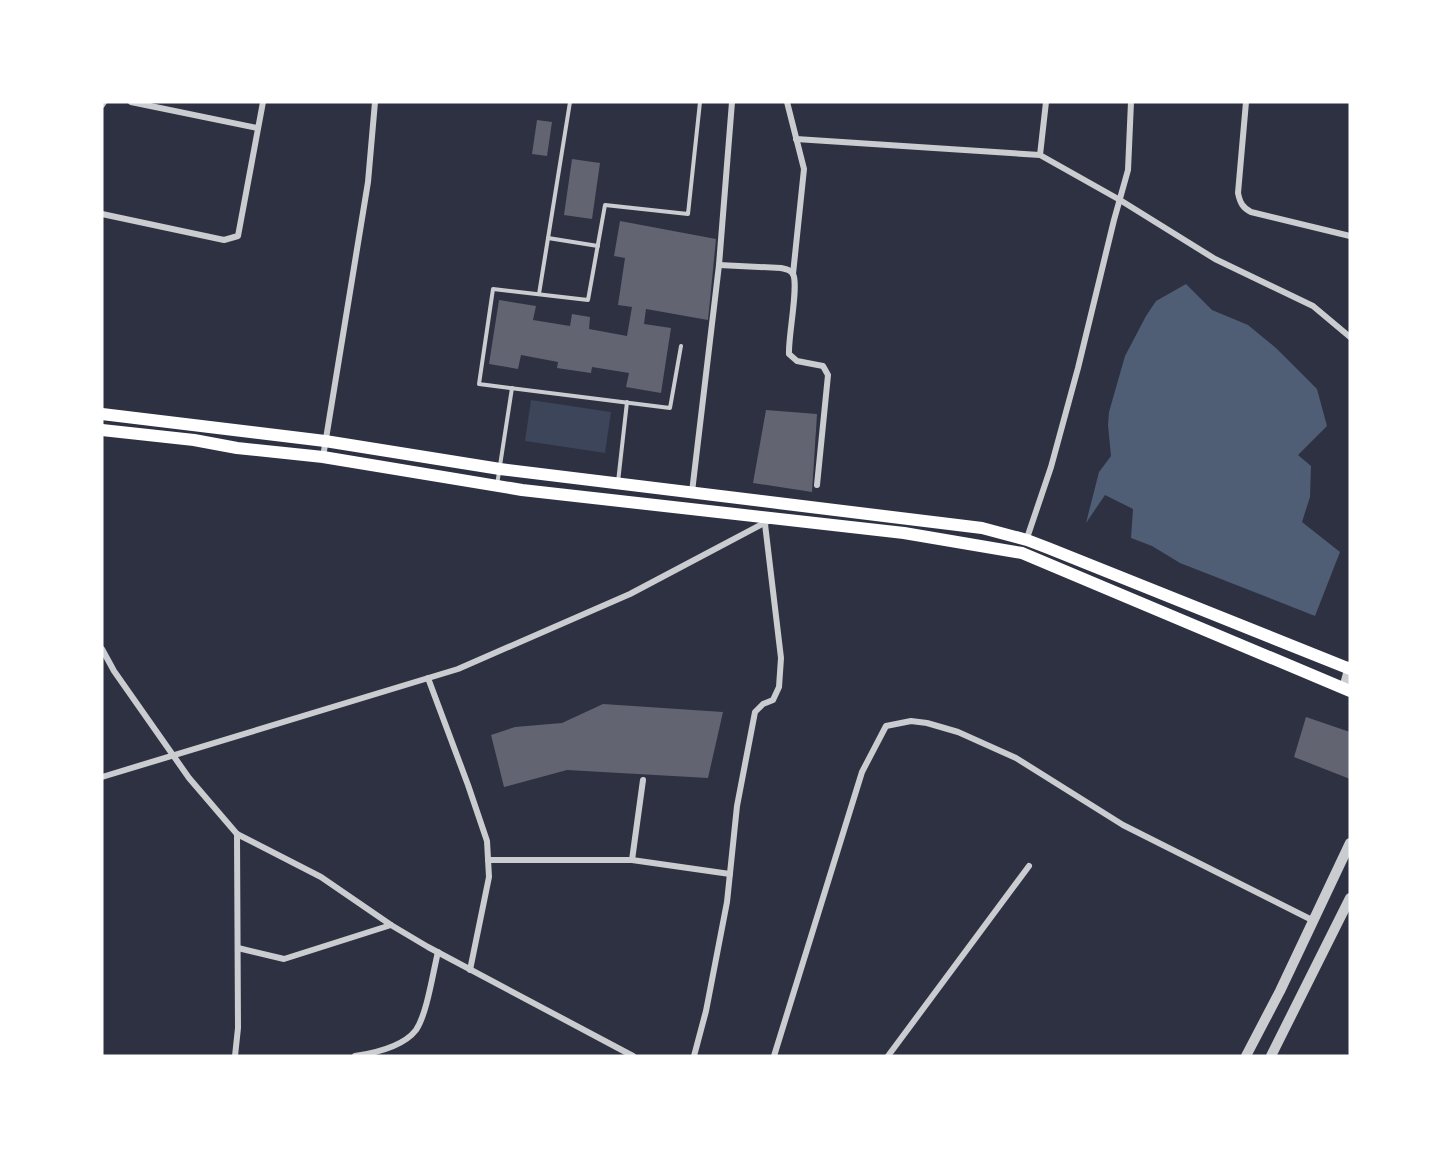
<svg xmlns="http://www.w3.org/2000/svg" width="1452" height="1158" font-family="Merriweather,serif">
  <rect width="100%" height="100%" fill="#2d3142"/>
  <polygon fill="#3c4559" points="531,400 611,412 605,453 525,441"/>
  <polygon fill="#4f5d75" points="1186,284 1212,310 1248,325 1276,348 1317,389 1327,426 1298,455 1311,466 1310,497 1302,522 1340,552 1315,616 1180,563 1152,546 1131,538 1133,509 1105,495 1086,523 1099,472 1111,456 1108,425 1109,412 1125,356 1146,316 1156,301"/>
  <g fill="#626471">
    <polygon points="537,120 552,122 547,156 532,154"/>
    <polygon points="572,159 600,163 592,219 564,215"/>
    <polygon points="620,221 716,239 708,320 646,309 644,324 671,328 661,393 626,387 629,373 592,367 591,373 557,368 558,362 521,355 518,369 489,364 499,300 536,306 533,320 570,326 572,314 590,317 589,329 627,336 632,307 618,305 625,258 614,256"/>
    <polygon points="766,410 817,414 812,492 753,483"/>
    <polygon points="603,704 723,712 708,778 567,770 504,787 491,735 515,727 562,723"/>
    <polygon points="1306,717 1350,732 1350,779 1294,757"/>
  </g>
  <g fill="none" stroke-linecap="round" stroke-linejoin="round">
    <g stroke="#caccd0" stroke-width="4">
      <polyline points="548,238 598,246"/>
      <polyline points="539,294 570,102"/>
      <polyline points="681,346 670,408 479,384 493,289 588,300 605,205 688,214 700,102"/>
      <polyline points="618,482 627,402"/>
      <polyline points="497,485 512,388"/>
    </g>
    <g stroke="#caccd0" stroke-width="6">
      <polyline points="131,102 257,128"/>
      <polyline points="787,102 804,169 793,274"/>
      <polyline points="1046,102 1040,155 1120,200 1215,259 1313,306 1350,337"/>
      <path d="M1246,102L1238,193C1240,203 1243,208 1251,212L1350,236"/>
      <polyline points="102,105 104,102"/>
      <polyline points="796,139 1040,155"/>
      <polyline points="102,214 224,240 238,236 263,102"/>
      <path d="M719,265L781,268C785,269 790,269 793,274C799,285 788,337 789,354L797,361L823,366L828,375L817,485"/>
      <polyline points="323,457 368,182 375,102"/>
      <polyline points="692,492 719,265 732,102"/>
      <polyline points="1026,541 1051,467 1078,368 1114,220 1128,170 1131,102"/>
      <polyline points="102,649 114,671 189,778 237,834 321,877 391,925 428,947 633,1056"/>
      <polyline points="428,678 468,785 487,841 489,877 470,970"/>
      <polyline points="102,777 458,669 630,594 772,519"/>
      <polyline points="488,860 632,860 730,874"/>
      <polyline points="632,860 643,780"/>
      <polyline points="238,948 284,959 391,925"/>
      <polyline points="235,1056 238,1028 237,834"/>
      <path d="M355,1056C375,1053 403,1047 416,1030C427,1014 433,972 438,952"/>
      <polyline points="694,1056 706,1011 727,902 737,806 755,712 763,704 773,700 779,687 781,658 765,524"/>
      <polyline points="774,1056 862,772 886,726 911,721 927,723 958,732 1016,758 1123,825 1314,921"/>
      <polyline points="888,1056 1029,866"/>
    </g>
    <g stroke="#caccd0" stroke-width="10">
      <polyline points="1344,688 1350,666"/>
      <polyline points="1246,1056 1280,991 1350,843"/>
      <polyline points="1271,1056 1350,898"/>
    </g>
    <g stroke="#fff" stroke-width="12">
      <polyline points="102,414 325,441 500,469 982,528 1027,540 1048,548 1350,669"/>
      <polyline points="102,430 194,440 237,448 323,457 522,490 904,533 1022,553 1350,691"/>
    </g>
  </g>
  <rect width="1452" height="1158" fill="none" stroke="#ffffff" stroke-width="207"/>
</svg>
